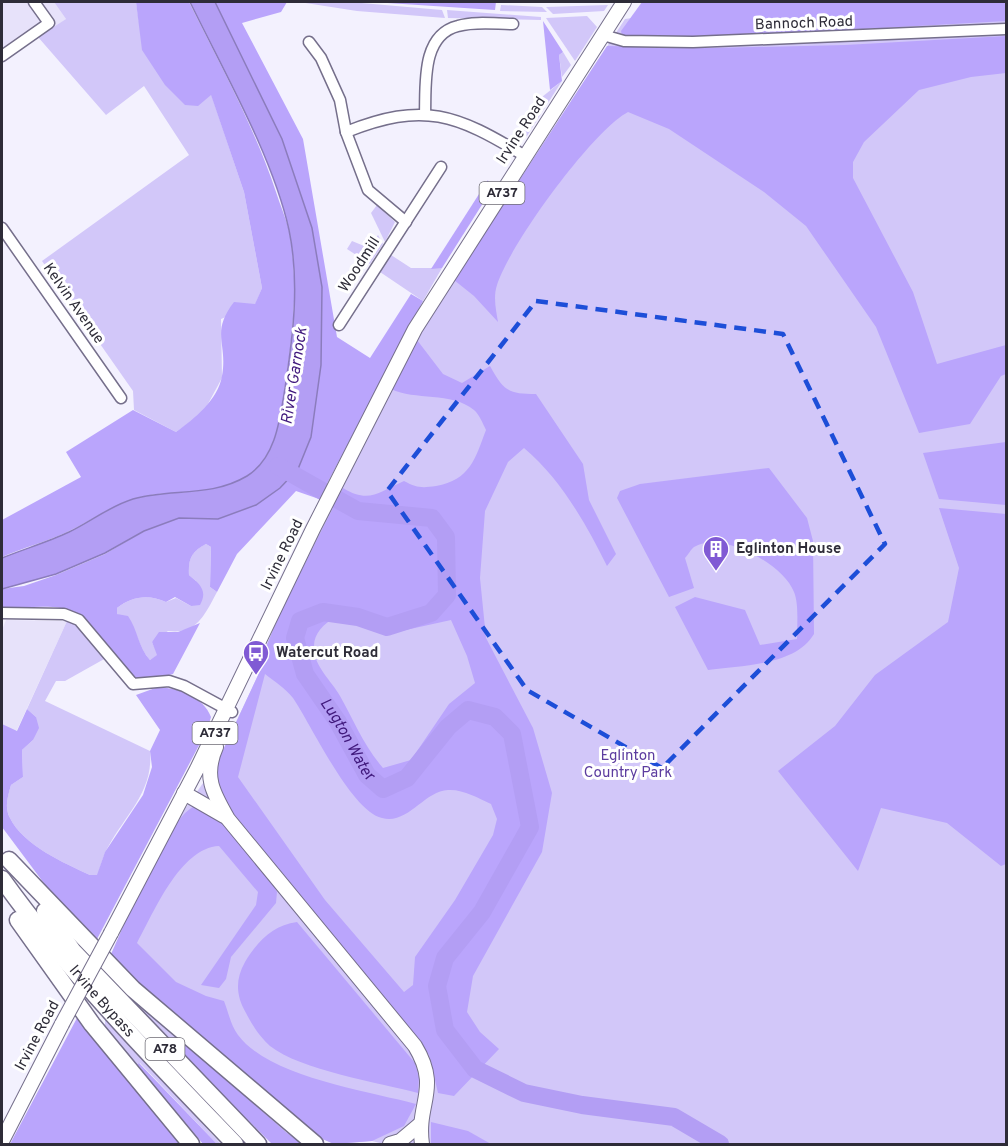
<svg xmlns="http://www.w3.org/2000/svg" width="1008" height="1146" font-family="Overpass,sans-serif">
  <rect width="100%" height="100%" fill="#f3f1fe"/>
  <g fill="#e7e2fa">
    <polygon points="2,2 54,2 66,19 2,62"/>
    <polygon points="6,620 67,621 16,732 2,724 2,630"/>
  </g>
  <g fill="#d2c7f9">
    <polygon points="54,2 136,2 139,22 211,94 244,192 262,288 255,305 221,319 222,378 203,413 176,432 134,410 133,391 42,261 189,155 144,86 106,115 38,37 66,19"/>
    <polygon points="299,2 350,2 442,10 445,18 357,11"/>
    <polygon points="742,2 1006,2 1006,1144 384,1144 372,1141 334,1144 302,1130 110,957 178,819 217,763 260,671 263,663 260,661 281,611 399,371 429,319 625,19"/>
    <polygon points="501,5 542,7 547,12 500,11"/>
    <polygon points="608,5 604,11 553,14 546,7"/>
    <polygon points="447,10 541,17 541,20 448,18"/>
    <polygon points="587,16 597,27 575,61 546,18"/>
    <polygon points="563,52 571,65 562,77 559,55"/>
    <polygon points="562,81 527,136 514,139 542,97"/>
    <polygon points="377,205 395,222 385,242 371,213"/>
    <polygon points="378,235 383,244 370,264 347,249 352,241 369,248"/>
    <polygon points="391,255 411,268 442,268 423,301 380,272"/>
    <path d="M206,544L211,547L210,587L217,592C205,614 197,635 168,631L152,642L158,655L150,660C135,643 140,626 117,614V608C132,596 149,594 166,602L176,598L191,606L196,581L189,575C188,559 192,551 206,544Z"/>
    <path d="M67,621L76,624L106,658L65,681H56L45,701L150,751C154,794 122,817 105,853C102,860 100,868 98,875H90C64,863 23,845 10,818C4,807 8,795 11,785L23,777L22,750L33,740L36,717L27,709Z"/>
    <polygon points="123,986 179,1038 172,1046 119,990"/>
    <polygon points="105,1020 108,1022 221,1144 217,1144 140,1063 137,1065 105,1027"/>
  </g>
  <g fill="#baa5fc" fill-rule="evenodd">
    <path d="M136,2H189C220,64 254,126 276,192C280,205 286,218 289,231C299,282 293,333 285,385C281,417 277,453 249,475C214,501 169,486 130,500C108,508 87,523 65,533C45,542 23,548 2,557V520L81,477L66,452L133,410L176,432C194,419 218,400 222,376C228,343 210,333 234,302L255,304L262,288L244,192L211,95L198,106L185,105L165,85L142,50Z"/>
    <path d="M215,2H287L281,12L242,23L303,139L337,337L370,358L411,294L423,301L319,499L296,491L237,554L217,592L210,587L211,547L206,544C192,551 188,559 189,575C200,584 208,591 200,605L191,606L175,597L166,602C149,594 132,596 117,608V614L128,616C138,630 138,647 150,660L157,655L152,642L159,632H178L200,623L173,674L146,681H134C109,655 94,610 53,607C36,606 19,608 2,608V589L24,586L56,575L105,554L144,531L179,518L218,519L256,505L280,488L298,469L311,437L322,287L312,228L282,139Z"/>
    <polygon points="372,2 496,2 495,10"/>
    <polygon points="642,2 1006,2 1006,21 669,40 622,35 621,31"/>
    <polygon points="543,21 563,52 559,55 562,81 550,90"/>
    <path d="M1006,36V73L971,77L919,90L864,142L853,162V178L913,292L937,364L1006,345V374L1001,376L970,424L919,433L876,327L806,226L764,192L669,129L628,112C592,131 509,246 497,285C493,297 496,310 498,322L474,296L454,280L607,46L713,48L845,45Z"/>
    <polygon points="488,180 490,192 442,268 431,269"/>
    <path d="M417,340L443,374L462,383L490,366C504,391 508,394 536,394L583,464L589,500L616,554L607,566C586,524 561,479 524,448L508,462L485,511L480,578L486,638L533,728L552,793L542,852L473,976L467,1012L480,1032L499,1049L454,1096L438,1093L429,1055L233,814L215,785L217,763L260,671L263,663L260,661L281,611L343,488C369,504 379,492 404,481C417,488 422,488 436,486C470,480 475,459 486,430C483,424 479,414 474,410C451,391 415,401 391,389ZM335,617L392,633L451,620L467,656L475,683L449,704L411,760L383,768C364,746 354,721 340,696C331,680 313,666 314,646C314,633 324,624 335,617ZM265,674C274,681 286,689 293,698C312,726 351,811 382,818C408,825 424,791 448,790C463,789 478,798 491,804L497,819L493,835L455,900L415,957L413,985L404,992L325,900L238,777Z"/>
    <polygon points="1006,442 1006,505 939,499 923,453"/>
    <path d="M769,468L807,518L813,541L814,634C795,666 742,665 708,670L675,607L695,597L745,610L760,645L797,639C797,625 799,604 794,592C783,564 722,530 694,547C691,549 688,555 685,558L694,588L669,597L617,498L620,491L640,484Z"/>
    <polygon points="939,508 1006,514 1006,864 1001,866 947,823 881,808 858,871 778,771 835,726 875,675 948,622 959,568"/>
    <path d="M158,687C178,688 204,697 211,717L207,730L96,941L52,894L2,827V724L17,731L27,709L36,717L39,728L33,740L22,750L23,777L11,785C8,796 4,807 10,818C23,845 64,863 90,875H97L105,852L143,795L152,767L150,751L160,730L136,695Z"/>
    <path d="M193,807C228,813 251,857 272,882L277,892L276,903L231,957L226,979L219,988L201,985L256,905L258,892L219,846C180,848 154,912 137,943L176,982L206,996L224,1001C228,1011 231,1026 238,1035C269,1077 367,1091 416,1104L404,1126L372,1141L334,1144L302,1130L110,957C125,924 164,823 193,807Z"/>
    <path d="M297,922L415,1063L419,1077L418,1093C380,1083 300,1070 270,1046C260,1037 252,1025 246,1013C236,996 235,980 245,962C257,942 273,925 297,922Z"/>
    <polygon points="77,1018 183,1144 10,1144"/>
    <polygon points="179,1038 286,1132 302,1144 272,1144 172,1046"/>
    <polygon points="139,1063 217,1144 203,1144 137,1065"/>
    <polygon points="431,1122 468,1131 491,1144 431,1144"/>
  </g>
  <path fill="#b39ef4" stroke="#8b7cbc" stroke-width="1.5" d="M190,2H215L282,139L312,228L322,287L321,365L311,437L298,469L280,488L256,505L218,519L179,518L144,531L105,553L56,574L2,589V558C24,549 48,542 69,532C90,522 110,506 133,499C171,488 210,498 247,476C276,458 280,419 285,388C293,336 300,283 289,230C273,157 223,70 190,2Z"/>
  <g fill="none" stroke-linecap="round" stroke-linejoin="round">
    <path stroke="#b39ef4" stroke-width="18" id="s1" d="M278,466L358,511L432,518L446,537L447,595L431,613L387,627L358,617L323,612L300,621L295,638L305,674L338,722L367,775L383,789L407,778L448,727L468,710L495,717L512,734L530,827L482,912L445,958L437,986L445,1030L475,1069L524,1093L582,1105L674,1117L720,1144"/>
    <g stroke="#756f8b" stroke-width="13">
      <g id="minor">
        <polyline points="603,35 624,41 693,42 1006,29"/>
        <polyline points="309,42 321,58 340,100 346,132 368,190 406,222"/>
        <polyline points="2,56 49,23 34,2"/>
        <path d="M425,114C426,85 421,35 458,26C475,21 496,24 513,24"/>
        <path d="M346,132C424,101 456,114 525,156"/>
        <polyline points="2,228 121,398"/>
        <polyline points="339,325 441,167"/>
        <polyline points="2,613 64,614 79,620 133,684 169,681 184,686 232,712"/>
      </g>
    </g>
    <g stroke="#756f8b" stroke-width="16">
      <g id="major">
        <path d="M216,747C203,776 213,793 228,819L415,1046C441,1089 416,1103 422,1144"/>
        <polyline points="184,793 224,816"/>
        <polyline points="111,933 197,769 313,529 415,329 624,2"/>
        <polyline points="2,1141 62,1024"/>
        <polyline points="390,1144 400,1141 419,1125"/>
      </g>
    </g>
    <g stroke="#756f8b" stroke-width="19">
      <g id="highway">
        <polyline points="9,860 133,989 315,1144"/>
        <path id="s2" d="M2,879C71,975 153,1059 235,1144"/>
        <polyline points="45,911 73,951 258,1144"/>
        <polyline points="18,920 92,1024 191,1144"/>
      </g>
    </g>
    <use href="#minor" stroke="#fff" stroke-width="10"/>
    <use href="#major" stroke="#fff" stroke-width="14"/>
    <use href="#highway" stroke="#fff" stroke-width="16"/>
    <g stroke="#756f8b" stroke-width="16" stroke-linecap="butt">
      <polyline id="major-bridge" points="62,1024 111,933"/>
    </g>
    <use href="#major-bridge" stroke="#fff" stroke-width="14"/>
  </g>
  <path fill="none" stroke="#1d4ed8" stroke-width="4.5" stroke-dasharray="12 8" stroke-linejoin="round" d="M536,301L783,334L885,544L662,768L527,690L387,491Z"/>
  <defs>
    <g id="building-pin" transform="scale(1.35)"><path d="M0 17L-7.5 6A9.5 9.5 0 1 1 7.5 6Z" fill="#805ad4" stroke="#fff"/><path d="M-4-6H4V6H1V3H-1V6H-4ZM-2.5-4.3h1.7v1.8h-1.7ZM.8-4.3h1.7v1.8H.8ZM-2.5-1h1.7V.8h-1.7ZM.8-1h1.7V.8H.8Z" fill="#fff"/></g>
    <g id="bus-pin" transform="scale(1.35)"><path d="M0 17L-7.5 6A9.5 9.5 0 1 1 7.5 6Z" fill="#805ad4" stroke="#fff"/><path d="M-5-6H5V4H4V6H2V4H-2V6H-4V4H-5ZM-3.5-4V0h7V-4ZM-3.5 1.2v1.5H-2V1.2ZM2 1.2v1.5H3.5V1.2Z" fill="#fff"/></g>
  </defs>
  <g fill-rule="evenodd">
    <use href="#building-pin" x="716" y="549"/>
    <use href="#bus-pin" x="256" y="653"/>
  </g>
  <g text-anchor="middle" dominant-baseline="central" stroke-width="6" stroke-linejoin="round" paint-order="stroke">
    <g fill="#fff" stroke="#6d6b74" stroke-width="1.5">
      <rect x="479.5" y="182" width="45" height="22" rx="4.5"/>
      <rect x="192.5" y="722" width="45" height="22" rx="4.5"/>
      <rect x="145.5" y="1038" width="39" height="22" rx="4.5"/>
    </g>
    <g font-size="14" font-weight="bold" fill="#2e2c38">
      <text x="502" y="193">A737</text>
      <text x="215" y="733">A737</text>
      <text x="165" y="1049">A78</text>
    </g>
    <g font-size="15" fill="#2e2c38" stroke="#fff">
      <text transform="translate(804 24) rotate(-2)">Bannoch Road</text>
      <text transform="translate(522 131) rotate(-57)">Irvine Road</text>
      <text transform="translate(360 265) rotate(-57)">Woodmill</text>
      <text transform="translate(73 304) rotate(55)">Kelvin Avenue</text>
      <text transform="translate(283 555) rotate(-64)">Irvine Road</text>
      <text stroke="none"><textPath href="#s2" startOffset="158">Irvine Bypass</textPath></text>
      <text transform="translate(38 1036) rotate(-62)">Irvine Road</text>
    </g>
    <g font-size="15" font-weight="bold" fill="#2e2c38" stroke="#fff" text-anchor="start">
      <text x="736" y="549">Eglinton House</text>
      <text x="276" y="653">Watercut Road</text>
    </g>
    <g font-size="15" fill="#5c3c9f" stroke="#fff">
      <text x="628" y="756">Eglinton<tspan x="628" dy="17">Country Park</tspan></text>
    </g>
    <g font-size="16" font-style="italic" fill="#40197c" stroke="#fff">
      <text transform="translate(295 376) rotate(-81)">River Garnock</text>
      <text stroke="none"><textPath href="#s1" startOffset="542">Lugton Water</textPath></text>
    </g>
  </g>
  <rect width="1008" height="1146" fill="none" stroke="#2e2c38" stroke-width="6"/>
</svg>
